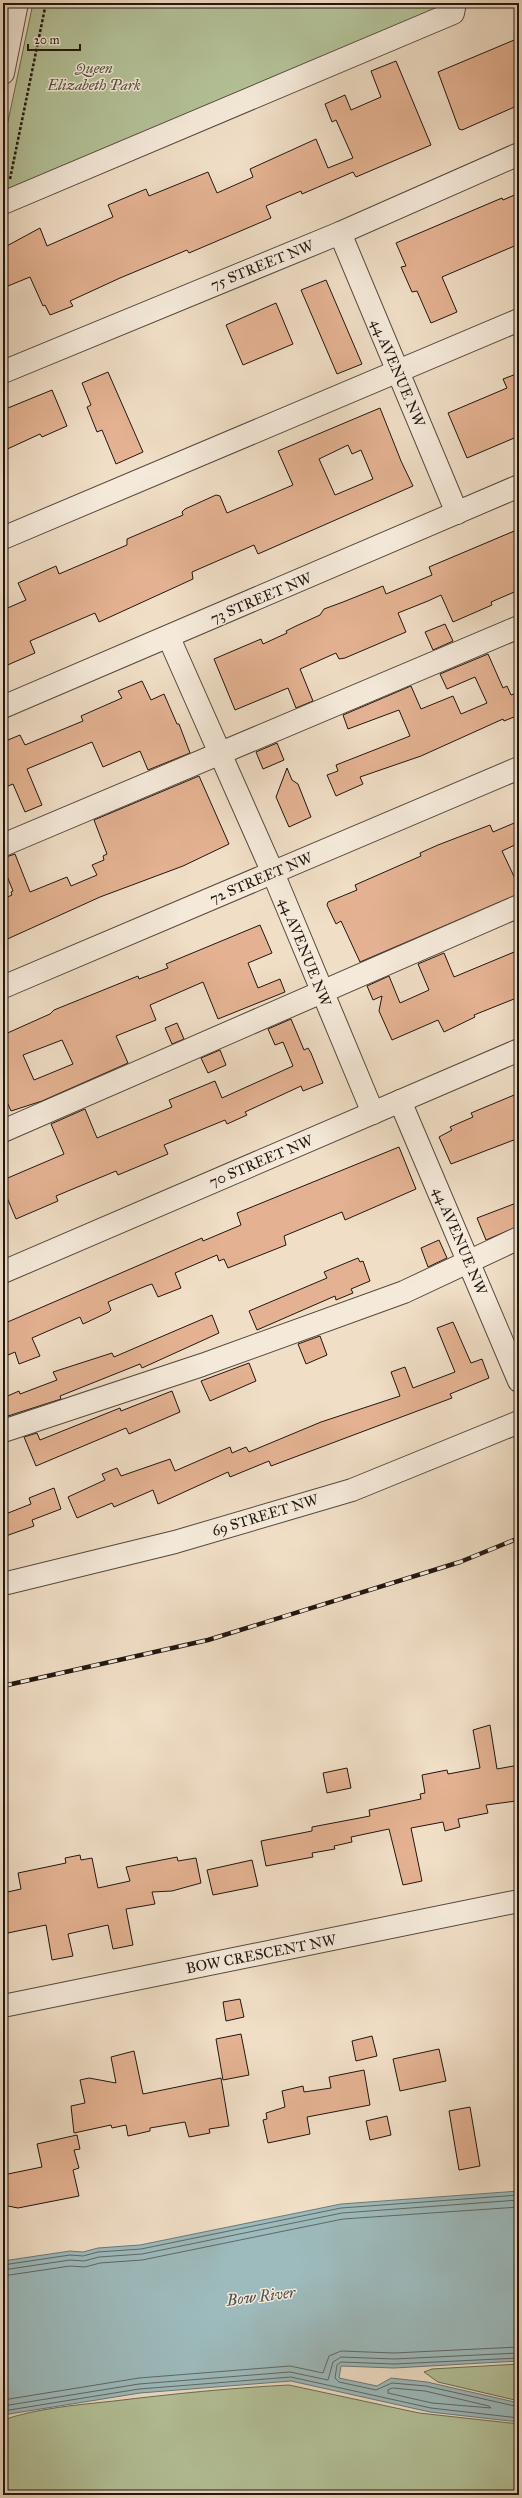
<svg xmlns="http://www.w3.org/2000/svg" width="522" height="2498" font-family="'IM FELL Great Primer',serif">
  <rect width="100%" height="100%" fill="#f0dec6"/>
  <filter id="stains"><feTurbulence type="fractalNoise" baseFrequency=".005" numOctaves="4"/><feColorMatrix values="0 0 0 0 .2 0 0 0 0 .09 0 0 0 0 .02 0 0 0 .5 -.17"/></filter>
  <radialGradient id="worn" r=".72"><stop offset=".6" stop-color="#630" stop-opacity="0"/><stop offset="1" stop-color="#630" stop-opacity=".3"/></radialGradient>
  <g fill="#b4c299" stroke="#6a6c54">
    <polygon points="33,3 443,3 439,10 3,195 3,145"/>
    <polygon points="519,2364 519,2401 438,2382 424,2372 432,2369"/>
    <path d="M289,2385L419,2413L519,2424V2495H3V2420C38,2408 77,2405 114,2401C172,2394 230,2388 289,2385Z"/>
  </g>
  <polygon fill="#9dbbbd" stroke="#6b7978" points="519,2191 519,2361 394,2368 341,2366 339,2378 377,2386 391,2378 427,2382 519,2403 519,2422 430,2412 291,2381 140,2393 3,2415 3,2261 70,2251 83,2252 98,2248 140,2245 341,2204"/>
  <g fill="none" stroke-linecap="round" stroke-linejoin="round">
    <g stroke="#5f6866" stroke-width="1">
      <polyline points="3,2265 70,2255 83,2256 98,2252 141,2249 341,2208 519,2195"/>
      <polyline points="3,2270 70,2260 84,2261 99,2257 142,2254 342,2213 519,2200"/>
      <polyline points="3,2276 70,2266 85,2267 100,2263 142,2260 343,2219 519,2207"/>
      <polyline points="519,2358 394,2364 341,2362 337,2365 335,2378 339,2382 376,2390 392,2383 426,2386 519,2407"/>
      <polygon points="393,2388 425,2391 489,2406 491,2408 432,2403 388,2393 388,2390"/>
      <polyline points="3,2400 139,2378 290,2366 323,2373 329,2356 341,2351 394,2353 519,2347"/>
      <polyline points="3,2406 139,2384 290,2372 328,2380 333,2362 341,2357 394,2359 519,2353"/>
      <polyline points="3,2411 139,2389 291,2377 431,2408 519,2418"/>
    </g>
  </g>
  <g fill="#e4b292" stroke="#211610" fill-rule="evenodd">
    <polygon points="519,38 519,105 462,130 459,129 438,72"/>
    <polygon points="396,61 431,145 356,177 353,172 302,194 301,191 266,206 271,218 189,253 187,250 120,278 70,301 73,306 50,315 45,305 43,306 30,277 3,288 3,248 40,228 47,246 113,217 108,205 146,189 149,196 208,172 217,193 253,177 250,169 316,139 328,168 353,158 336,120 332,122 325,104 345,95 351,110 381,97 371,71"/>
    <polygon points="519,193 519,244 442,277 457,312 431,323 417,291 412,292 401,267 406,266 396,243 502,198 503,200"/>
    <polygon points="326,280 362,364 337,374 301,290"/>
    <polygon points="276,303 293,344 243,365 226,325"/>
    <polygon points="108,372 143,452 116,464 102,430 97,432 87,407 91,405 82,383"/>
    <polygon points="519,373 519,436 467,458 448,413 507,388 503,379"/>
    <polygon points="52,390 67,426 42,437 40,434 3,451 3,410"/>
    <path d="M380,408L401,461L413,486L258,554L254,545L192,572L193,579L99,622L95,613L30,641L35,653L3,667V610L26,600L18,583L56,566L59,574L127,545V539L183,515L182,512L185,509L216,495L220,496L227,513L293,485L278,451ZM348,445L352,454L361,450L373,479L335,495L319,459Z"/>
    <polygon points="519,529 519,590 491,602 492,605 453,622 441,595 428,601 398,613 406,632 345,658 339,659 336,653 300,669 313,701 296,708 288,688 235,710 214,659 261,639 263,644 287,633 286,631 296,626 320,615 324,609 343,602 383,586 386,594 432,575 429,567"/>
    <polygon points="445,624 453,641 433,650 425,632"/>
    <polygon points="488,654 503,688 507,686 511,695 519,692 519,715 504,721 503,719 421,756 360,777 363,784 336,796 327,775 338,771 336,765 410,736 399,710 348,729 343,715 411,686 421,709 453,696 461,714 487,703 475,677 447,689 440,674"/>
    <polygon points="142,681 151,700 164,694 177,724 179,724 190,753 148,770 140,751 103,767 92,742 27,769 42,805 25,812 13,784 3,788 3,742 20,735 25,745 83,721 81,716 122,698 118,691"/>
    <polygon points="277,743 284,760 263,769 256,752"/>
    <polygon points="287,768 292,780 298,784 311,817 289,827 276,797"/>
    <polygon points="199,776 229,844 183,866 100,897 3,941 3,899 12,895 11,892 13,891 3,866 3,858 15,854 30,892 67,877 71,886 97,875 92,865 104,860 103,856 107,854 94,820"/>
    <polygon points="519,821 519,843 502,851 519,887 519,894 360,962 341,921 336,924 327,905 328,902 357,890 355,885 421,856 420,853 438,845 490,825 493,832"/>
    <path d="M260,925L272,953L248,963L258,988L280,979L285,992L218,1019L203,982L150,1005L156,1020L116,1036L128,1063L42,1101L11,1111L3,1093V1035L50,1014L54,1010L138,976L139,979L168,968L166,964ZM62,1040L73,1064L34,1080L23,1055Z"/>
    <polygon points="519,950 519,997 474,1015 475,1017 444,1032 438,1020 392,1040 379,1011 382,996 373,1000 367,986 389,976 400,1003 429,990 418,964 444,953 454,977"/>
    <polygon points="291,1019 304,1050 308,1048 311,1053 323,1083 303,1091 301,1086 245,1112 247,1115 227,1124 225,1120 164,1145 168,1154 118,1175 116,1171 56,1196 58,1201 16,1219 3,1188 3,1180 64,1154 51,1124 85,1109 97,1138 172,1107 169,1100 215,1081 222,1098 293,1066 283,1042 275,1045 268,1029"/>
    <polygon points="177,1023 184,1039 172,1044 165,1028"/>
    <polygon points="220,1050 226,1065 208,1073 201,1058"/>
    <polygon points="519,1093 519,1138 451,1164 439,1137 452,1130 450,1127 473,1117 471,1113"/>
    <polygon points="399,1147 416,1189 345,1220 342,1212 284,1236 286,1245 228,1268 224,1259 219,1261 217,1255 175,1273 181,1288 158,1297 152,1284 146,1286 108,1302 111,1310 109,1312 83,1324 80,1317 32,1338 40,1356 19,1364 15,1352 8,1355 3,1342 3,1324 202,1238 203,1241 241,1225 237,1213"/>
    <polygon points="519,1202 519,1226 486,1240 477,1218"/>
    <polygon points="439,1240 447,1258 428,1267 421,1248"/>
    <polygon points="358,1258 360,1262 363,1261 370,1281 351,1289 353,1293 336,1300 335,1296 257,1330 249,1311 327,1278 324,1272"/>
    <polygon points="212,1315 219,1333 142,1368 140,1364 60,1396 61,1399 8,1416 3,1398 19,1391 20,1394 57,1380 53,1372 112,1353 114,1357"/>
    <polygon points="453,1322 471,1363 482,1359 489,1378 450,1394 452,1398 271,1466 269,1461 230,1477 228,1472 158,1504 153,1490 114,1507 112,1503 77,1518 68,1497 105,1480 102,1474 117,1468 121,1476 170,1459 175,1471 230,1447 232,1453 246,1447 249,1452 321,1422 400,1396 391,1372 405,1367 413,1388 455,1372 437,1328"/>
    <polygon points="320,1336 327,1355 306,1364 298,1344"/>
    <polygon points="249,1363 256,1381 210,1401 201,1381"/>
    <polygon points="172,1391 180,1412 129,1434 126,1428 36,1466 24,1437 37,1433 40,1440 120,1408 121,1411"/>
    <polygon points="54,1488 61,1509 32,1520 34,1526 3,1537 3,1515 31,1504 29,1498"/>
    <polygon points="490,1725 497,1769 519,1765 519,1796 515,1797 516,1801 486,1805 488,1813 458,1819 460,1827 445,1831 443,1822 411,1828 422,1881 403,1885 389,1829 351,1837 352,1842 334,1846 335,1849 312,1853 313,1857 266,1866 261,1841 312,1831 312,1827 370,1816 369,1810 421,1799 420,1794 425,1793 422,1775 447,1770 448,1774 480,1768 473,1730"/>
    <polygon points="347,1768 351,1788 327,1793 323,1773"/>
    <polygon points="80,1855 81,1860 92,1858 98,1888 130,1881 126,1867 177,1857 178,1861 196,1858 201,1883 172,1891 152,1892 155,1904 126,1909 133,1945 113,1949 108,1925 68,1934 73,1956 52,1960 46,1925 3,1934 3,1893 21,1889 18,1873 66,1863 65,1858"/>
    <polygon points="252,1860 258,1886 213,1895 207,1870"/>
    <polygon points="240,1999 244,2017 226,2021 223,2002"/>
    <polygon points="241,2034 249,2075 223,2080 216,2039"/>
    <polygon points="372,2036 377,2056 356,2061 352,2041"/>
    <polygon points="439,2049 446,2081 400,2091 393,2059"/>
    <polygon points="134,2051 143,2094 221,2078 229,2126 209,2129 210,2133 189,2137 185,2122 150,2128 150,2131 128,2136 126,2125 112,2128 111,2125 74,2133 71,2106 85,2103 80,2080 89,2078 116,2083 111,2057"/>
    <polygon points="364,2070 370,2105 307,2117 310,2134 268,2143 263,2120 267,2119 266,2113 285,2107 282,2091 303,2086 304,2092 331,2088 329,2077"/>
    <polygon points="470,2107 480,2166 459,2170 449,2111"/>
    <polygon points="387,2116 391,2135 370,2140 366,2121"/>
    <polygon points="77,2135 80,2149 74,2150 79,2168 73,2170 79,2196 18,2208 3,2205 3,2175 42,2167 37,2144"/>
  </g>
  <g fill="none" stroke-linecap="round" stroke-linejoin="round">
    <g stroke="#55483e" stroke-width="24">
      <g id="minor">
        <polyline points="3,73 17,3"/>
        <polyline points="3,203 453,13 455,3"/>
        <polyline points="340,233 457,513"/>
        <polyline points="3,372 340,233 519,154"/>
        <polyline points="3,538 519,320"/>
        <polyline points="169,638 273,873 373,1113"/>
        <polyline points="3,707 519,486"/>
        <polyline points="3,845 519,627"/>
        <polyline points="3,987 519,768"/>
        <polyline points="400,1101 519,1381"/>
        <polyline points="3,1131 519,906"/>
        <polyline points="3,1272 519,1050"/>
        <polyline points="3,1431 202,1365 404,1292 519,1238"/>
        <polyline points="3,1584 175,1542 352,1490 519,1422"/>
        <polyline points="3,2006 519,1901"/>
      </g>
    </g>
    <polyline stroke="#211610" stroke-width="2.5" stroke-dasharray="3 2" stroke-linecap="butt" points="10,179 46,3"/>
    <use href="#minor" stroke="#f5eada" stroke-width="22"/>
    <g stroke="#211610" stroke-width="4.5">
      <polyline id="rail" points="3,1686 208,1640 460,1562 519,1538"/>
    </g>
    <use href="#rail" stroke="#f5eada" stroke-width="3" stroke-dasharray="9" stroke-linecap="butt"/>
  </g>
  <g text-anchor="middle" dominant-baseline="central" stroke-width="3" stroke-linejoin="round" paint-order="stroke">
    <g font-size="15" font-style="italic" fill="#545240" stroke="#f5eada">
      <text x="94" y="68">Queen<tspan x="94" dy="17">Elizabeth Park</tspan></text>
    </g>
    <g font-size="15" fill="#211610" stroke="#f5eada">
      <text transform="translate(262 265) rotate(-22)">75 STREET NW</text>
      <text transform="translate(398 373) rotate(67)">44 AVENUE NW</text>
      <text transform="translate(261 598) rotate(-23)">73 STREET NW</text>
      <text transform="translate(261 878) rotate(-23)">72 STREET NW</text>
      <text transform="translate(305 952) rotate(68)">44 AVENUE NW</text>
      <text transform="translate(261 1161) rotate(-23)">70 STREET NW</text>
      <text transform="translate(460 1241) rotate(67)">44 AVENUE NW</text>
      <text transform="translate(265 1515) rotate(-17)">69 STREET NW</text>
      <text transform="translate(261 1954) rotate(-11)">BOW CRESCENT NW</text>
    </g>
    <g font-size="16" font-style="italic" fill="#4c504d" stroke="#f5eada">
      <text transform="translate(261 2296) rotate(-7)">Bow River</text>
    </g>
  </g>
  <rect width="522" height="2498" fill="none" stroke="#f0dec6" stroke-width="16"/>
  <rect x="4" y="4" width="514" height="2490" fill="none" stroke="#211610" stroke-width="2"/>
  <rect x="8" y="8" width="506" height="2482" fill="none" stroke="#211610"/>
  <path d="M28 44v6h52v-6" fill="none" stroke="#211610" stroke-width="2"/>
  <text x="34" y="44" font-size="12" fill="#211610" stroke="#f5eada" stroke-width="3" paint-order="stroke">20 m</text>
  <rect width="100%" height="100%" filter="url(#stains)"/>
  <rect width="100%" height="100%" fill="url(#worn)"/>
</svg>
